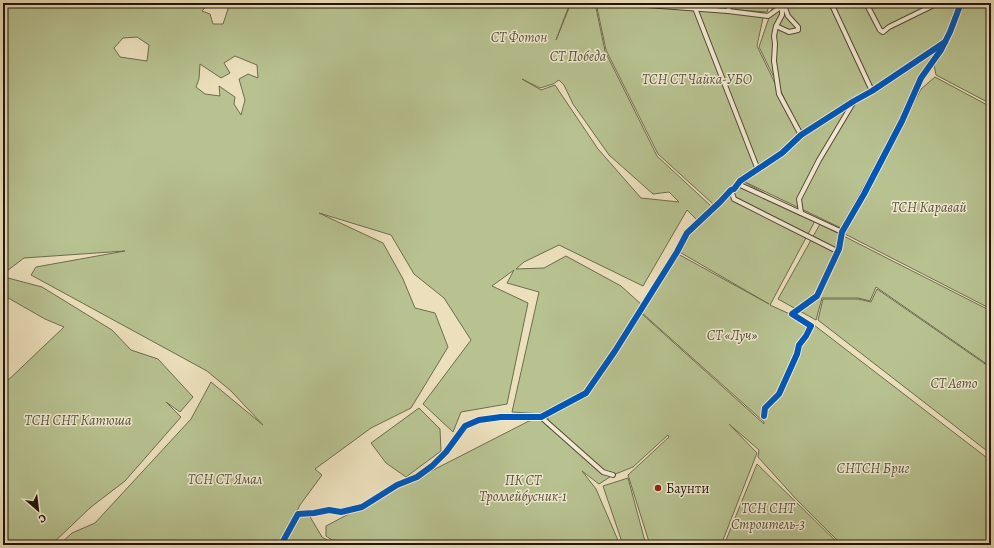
<svg xmlns="http://www.w3.org/2000/svg" width="994" height="548" font-family="Alegreya,serif">
  <rect width="100%" height="100%" fill="#ece0bc"/>
  <filter id="stains"><feTurbulence type="fractalNoise" baseFrequency=".005" numOctaves="4"/><feColorMatrix values="0 0 0 0 .2 0 0 0 0 .09 0 0 0 0 .02 0 0 0 .5 -.17"/></filter>
  <radialGradient id="worn" r=".72"><stop offset=".6" stop-color="#630" stop-opacity="0"/><stop offset="1" stop-color="#630" stop-opacity=".3"/></radialGradient>
  <g fill="#b8c291" stroke="#6c6c4e" fill-rule="evenodd">
    <path d="M3,3H209L202,11L210,14L213,24H223L230,3H570L556,40L571,3H595L605,51L657,156L711,206L713,204L658,154L606,50L596,3H770L767,12L724,9L764,13L757,46L799,133L780,151L739,179L815,221L770,305L814,325L991,461V545H842L796,499L758,457L759,450L729,424L757,453L721,545H650L628,475L669,437L668,435L633,467L613,475L599,484L582,471L596,489L620,545H339L326,536V526L398,488L529,421L541,419L548,427V415L591,391L642,314L764,424V422L641,312L678,254L769,304L676,250L686,231L700,217L697,220L687,210L643,286L559,245L524,262L516,269L544,268L566,256L621,286L642,305L586,389L543,414L512,412L539,292L507,283L514,270L492,286L528,303L507,404L461,412L453,432L423,404L471,340L444,298L414,274L391,235L319,213L383,243L403,279L415,308L435,313L448,347L411,408L371,428L315,469L322,475L300,505L280,545H59L72,533L95,523L191,419L211,382L263,425L231,391L207,371L31,275L36,267L125,251L24,258L3,274ZM137,37L149,45L147,61L120,57L114,48L123,38ZM235,56L257,65L258,78L248,74L239,79L245,100L241,115L234,104L235,97L219,86L220,96L205,94L196,87L199,79L200,64L221,78L230,73L224,63ZM522,79L540,88L553,84L559,80L564,85L573,104L609,155L653,194L669,192L679,202L641,198L598,149L555,85L541,90Z"/>
    <polygon points="774,3 964,3 841,228 745,182 803,136 759,47"/>
    <polygon points="966,3 991,3 991,104 936,75 934,65"/>
    <polygon points="935,77 991,107 991,309 845,234 921,89"/>
    <polygon points="820,224 991,311 991,367 876,287 870,301 858,298 822,298 816,320 778,299"/>
    <polygon points="8,278 42,287 112,330 131,350 158,359 193,397 180,412 166,402 181,417 125,481 91,507 51,545 3,545 3,385 64,327 45,319 3,295"/>
    <polygon points="877,289 991,368 991,454 818,320 823,299 858,299 871,302"/>
    <polygon points="419,408 440,429 441,451 406,477 386,463 371,443"/>
    <polygon points="757,464 840,545 724,545"/>
    <polygon points="628,478 646,545 623,545 603,486"/>
    <polygon points="299,515 309,515 322,537 335,545 284,545"/>
  </g>
  <g fill="none" stroke-linecap="round" stroke-linejoin="round">
    <g stroke="#534837" stroke-width="6">
      <g id="minor">
        <polyline points="621,3 728,11 768,16 782,6 782,3"/>
        <polyline points="831,3 872,91"/>
        <polyline points="866,3 880,30 883,32 889,27 938,3"/>
        <polyline points="953,3 959,8"/>
        <polyline points="782,6 782,15 776,26 774,36 775,44 774,61 779,94 801,135"/>
        <polyline points="695,8 758,170"/>
        <polyline points="728,11 730,3"/>
        <polyline points="776,26 789,32 798,30 798,27 788,16 783,3"/>
        <polyline points="738,184 842,232"/>
        <polyline points="731,190 734,199 837,251"/>
        <polyline points="801,213 799,199 819,160 853,103"/>
        <polyline points="764,416 765,408 779,394 797,354 799,345 806,336 811,326 792,314 817,296 839,249 842,232 864,194 902,121 921,78 941,50 950,32 961,3"/>
        <polyline points="541,417 603,472 613,475"/>
        <polyline points="281,545 298,514 314,513 329,510 341,512 362,507 397,485 417,477 432,466 446,452 465,426 479,420 501,417 541,417 586,393 615,351 677,252 687,233 720,202 731,190 734,189 740,181 782,153 801,135 854,101 872,91 945,42"/>
      </g>
    </g>
    <use href="#minor" stroke="#f3ebd3" stroke-width="4"/>
    <g stroke="#f3ebd3" stroke-width="8">
      <g id="cycleway">
        <polyline points="764,416 765,408 779,394 797,354 799,345 806,336 811,326 792,314 817,296 839,249 842,232 864,194 902,121 921,78 941,50 950,32 961,3"/>
        <polyline points="281,545 298,514 314,513 329,510 341,512 362,507 397,485 417,477 432,466 446,452 465,426 479,420 501,417 541,417 586,393 615,351 677,252 687,233 720,202 731,190 734,189 740,181 782,153 801,135 854,101 872,91 945,42"/>
      </g>
    </g>
    <use href="#cycleway" stroke="#0057b8" stroke-width="6"/>
  </g>
  <circle fill="#8f2418" stroke="#f3ebd3" stroke-width="1.5" cx="658" cy="488" r="4"/>
  <g text-anchor="middle" dominant-baseline="central" stroke-width="3" stroke-linejoin="round" paint-order="stroke">
    <g font-size="14" font-style="italic" fill="#55523a" stroke="#f3ebd3">
      <text x="519" y="37">СТ Фотон</text>
      <text x="578" y="56">СТ Победа</text>
      <text x="697" y="79">ТСН СТ Чайка-УБО</text>
      <text x="929" y="207">ТСН Каравай</text>
      <text x="732" y="335">СТ «Луч»</text>
      <text x="954" y="383">СТ Авто</text>
      <text x="78" y="420">ТСН СНТ Катюша</text>
      <text x="873" y="468">СНТСН Бриг</text>
      <text x="225" y="479">ТСН СТ Ямал</text>
      <text x="523" y="480">ПК СТ<tspan x="523" dy="16">Троллейбусник-1</tspan></text>
      <text x="768" y="508">ТСН СНТ<tspan x="768" dy="16">Строитель-3</tspan></text>
    </g>
    <g font-size="14" fill="#20160b" stroke="#f3ebd3" text-anchor="start">
      <text x="666" y="488">Баунти</text>
    </g>
  </g>
  <rect width="994" height="548" fill="none" stroke="#ece0bc" stroke-width="16"/>
  <rect x="4" y="4" width="986" height="540" fill="none" stroke="#20160b" stroke-width="2"/>
  <rect x="8" y="8" width="978" height="532" fill="none" stroke="#20160b"/>
  <g transform="translate(38 510) rotate(152)" stroke="#f3ebd3" stroke-width="3" paint-order="stroke">
  <path d="M0-3L7 15L0 10L-7 15Z" fill="#20160b"/>
  <text y="-6" font-size="11" font-weight="bold" text-anchor="middle" fill="#20160b">С</text>
  </g>
  <rect width="100%" height="100%" filter="url(#stains)"/>
  <rect width="100%" height="100%" fill="url(#worn)"/>
</svg>
